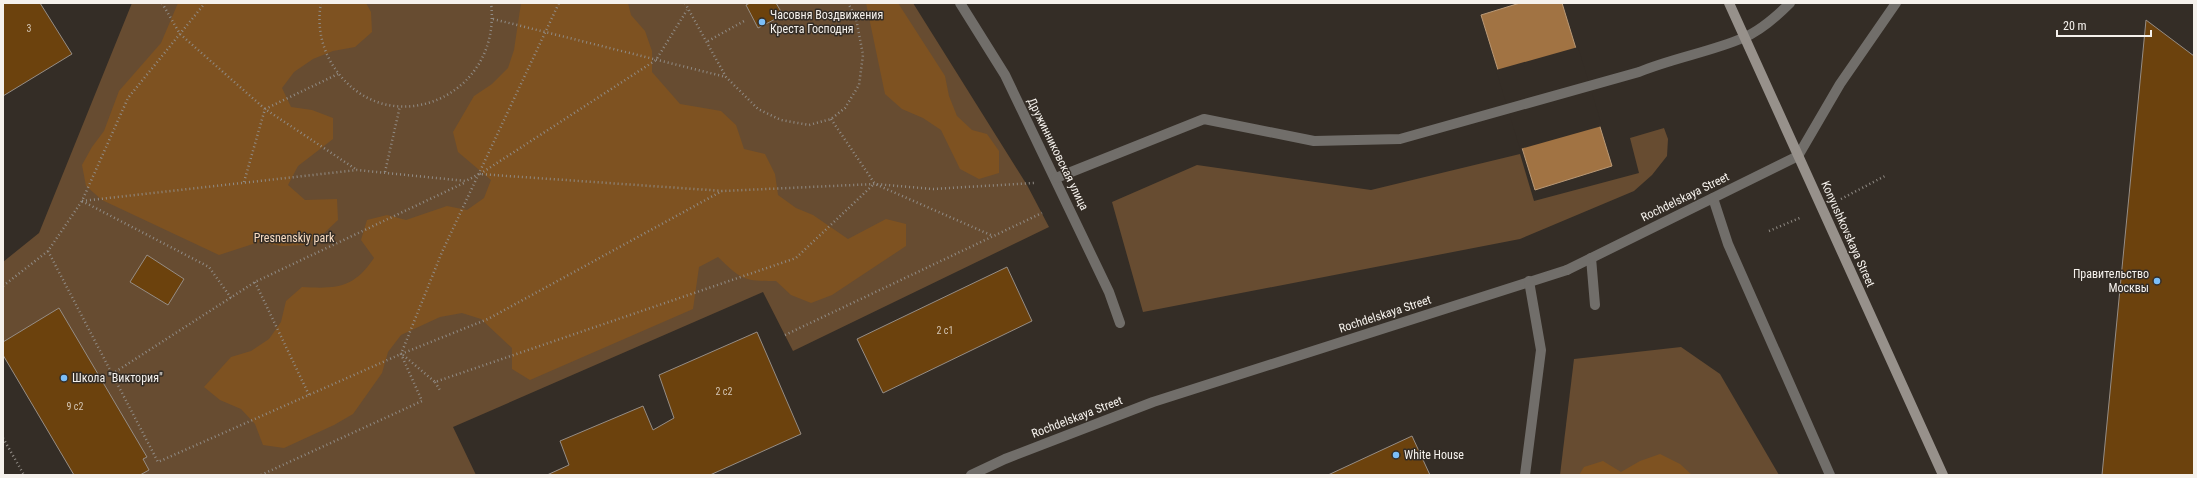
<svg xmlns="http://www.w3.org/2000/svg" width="2197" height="478" font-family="'Roboto Condensed',sans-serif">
  <rect width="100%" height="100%" fill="#342d26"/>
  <g fill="#674c31">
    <polygon points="132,3 913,3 1027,185 1049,227 793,351 763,292 453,427 476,475 74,475 3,355 3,262 39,233"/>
    <polygon points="1664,128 1668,139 1667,156 1652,175 1634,191 1520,239 1143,312 1112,202 1197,165 1371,190 1520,154 1534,201 1639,173 1630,138"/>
    <polygon points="1681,347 1720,374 1779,475 1560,475 1574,359"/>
  </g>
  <g fill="#7e5221">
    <polygon points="178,3 366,3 371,12 372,32 355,47 333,51 313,59 294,72 282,88 291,107 312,110 333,118 333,139 298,166 288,185 305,200 337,199 338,220 322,235 304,245 282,246 259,242 219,255 102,200 86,186 82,165 92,147 104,131 119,91 161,43"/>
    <path d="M521,3H628L631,15L645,31L652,51V72L680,104L721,111L736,125L744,149L765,154L775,174L778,195L796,208L813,215L848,239L886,219L906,224V246L832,295L811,303L791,295L776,281C743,281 742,280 718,257L699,267L693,309L530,380L512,369V348L481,319L462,313L440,317L401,335L388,352L382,373L353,414L334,425L284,448L263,445L255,424L241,409L220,400L204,387L231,357L251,351L269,339L281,322L286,301L302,287C337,289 354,288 374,258L361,240L367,220L387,215L406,220L447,206L467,210L484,198L491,180L458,152L453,132L474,96L492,84L508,68L514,50Z"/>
    <polygon points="866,3 898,3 945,76 949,96 957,116 972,130 987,134 999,151 999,173 979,179 960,169 941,130 923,118 902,109 885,94"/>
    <polygon points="1660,454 1680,464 1692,475 1579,475 1584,467 1603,461 1621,472 1640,461"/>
  </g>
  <polygon fill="#a17343" stroke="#ba9976" points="1520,3 1562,3 1612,166 1535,190 1481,15"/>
  <polygon fill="#342d26" points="1578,47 1602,126 1520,149 1496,70"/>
  <g fill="#6c420d" stroke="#968d85">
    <polygon points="3,3 40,3 72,54 3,96"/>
    <polygon points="750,3 776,3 783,15 758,28 746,5"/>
    <polygon points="2146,20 2194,56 2194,475 2102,475"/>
    <polygon points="147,255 184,279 168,305 130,282"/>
    <polygon points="1007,267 1032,321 883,393 857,339"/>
    <polygon points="59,308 147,457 143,459 149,470 140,475 74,475 3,355 3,342"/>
    <polygon points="757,332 801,434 710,475 547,475 569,465 560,441 643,406 653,430 674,418 659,375"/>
    <polygon points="1412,436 1430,475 1328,475"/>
  </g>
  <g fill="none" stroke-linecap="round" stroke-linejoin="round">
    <g stroke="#918c86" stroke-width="2.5" stroke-dasharray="1 3" stroke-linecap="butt">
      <polyline points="162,3 180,34 265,109 357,170"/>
      <path d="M321,3C317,24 321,46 332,64C383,147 503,99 491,3"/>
      <polyline points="685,3 726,77 758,109 781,120 809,125 831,119 845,108 859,85 863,55 856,18 848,3"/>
      <polyline points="493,19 726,77"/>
      <polyline points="708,41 746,20"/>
      <polyline points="831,119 875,184 993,236"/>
      <polyline points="385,172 400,106"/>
      <polyline points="480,174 656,60 687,10"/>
      <polyline points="244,182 265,109 338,74"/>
      <polyline points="1841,199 1885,176"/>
      <polyline points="82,201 357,170 466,181 479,174 723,191 875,184 933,189 1034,183"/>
      <polyline points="82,201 209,267 231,298"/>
      <polyline points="1769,231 1802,217"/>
      <polyline points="48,251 158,462 401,354 488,319 722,191"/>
      <polyline points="255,282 309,395"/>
      <polyline points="3,286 48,251 82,201 128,98 205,3"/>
      <polyline points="785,335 1042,213"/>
      <polyline points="403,355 435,382 796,258 874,184"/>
      <polyline points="112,374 255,282 466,182"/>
      <polyline points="435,382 441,392"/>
      <polyline points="3,438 24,475"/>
      <polyline points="261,475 422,401 401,354 442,252 559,3"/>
    </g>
    <g stroke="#716e6a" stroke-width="10">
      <polyline points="1798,156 1840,84 1896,3"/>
      <polyline points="1713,198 1728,244 1830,475"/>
      <polyline points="1591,258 1595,305"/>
      <polyline points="971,475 1005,459 1153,402 1567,270"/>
      <polyline points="1525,475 1541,350 1529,281"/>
    </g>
    <g stroke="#716e6a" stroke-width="10">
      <polyline points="960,3 1005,75 1109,292 1120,323"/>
      <path d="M1056,178L1204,119L1314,141L1400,139L1639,72C1673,58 1710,52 1743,38C1760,31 1777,16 1790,3"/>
      <polyline points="1567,270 1798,156"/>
    </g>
    <polyline stroke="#97918b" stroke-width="10" points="1729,3 1943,475"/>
  </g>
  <g fill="#7bbef8" stroke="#342d26" stroke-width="1.5">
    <circle cx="762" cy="22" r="4"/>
    <circle cx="2157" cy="281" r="4"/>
    <circle cx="64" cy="378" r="4"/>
    <circle cx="1396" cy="455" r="4"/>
  </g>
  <g text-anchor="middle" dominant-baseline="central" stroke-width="3" stroke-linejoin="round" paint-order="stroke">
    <g font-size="10" fill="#d3c5b4">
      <text x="29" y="28">3</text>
      <text x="945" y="330">2 с1</text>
      <text x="724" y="391">2 с2</text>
      <text x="75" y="406">9 с2</text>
    </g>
    <g font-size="12" fill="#f5f1ec" stroke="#342d26" text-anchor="start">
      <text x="770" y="15">Часовня Воздвижения<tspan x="770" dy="14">Креста Господня</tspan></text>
      <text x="2149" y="274" text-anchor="end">Правительство<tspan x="2149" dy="14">Москвы</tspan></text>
      <text x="72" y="378">Школа "Виктория"</text>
      <text x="1404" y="455">White House</text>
    </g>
    <g font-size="12" fill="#f5f1ec" stroke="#342d26">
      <text transform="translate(1058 154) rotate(64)">Дружинниковская улица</text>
      <text transform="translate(1685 197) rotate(-26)">Rochdelskaya Street</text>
      <text transform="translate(1848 234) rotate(66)">Konyushkovskaya Street</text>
      <text transform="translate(1385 314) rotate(-18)">Rochdelskaya Street</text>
      <text transform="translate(1077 417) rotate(-21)">Rochdelskaya Street</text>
    </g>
    <g font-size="12" fill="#f8dcc2" stroke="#342d26">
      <text x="294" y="238">Presnenskiy park</text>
    </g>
  </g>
  <rect width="2197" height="478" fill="none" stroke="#f5f1ec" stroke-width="8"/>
  <path d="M2057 30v6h94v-6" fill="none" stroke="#f5f1ec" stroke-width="2"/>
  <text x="2063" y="30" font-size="12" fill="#f5f1ec" stroke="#342d26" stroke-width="3" paint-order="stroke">20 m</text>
</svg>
